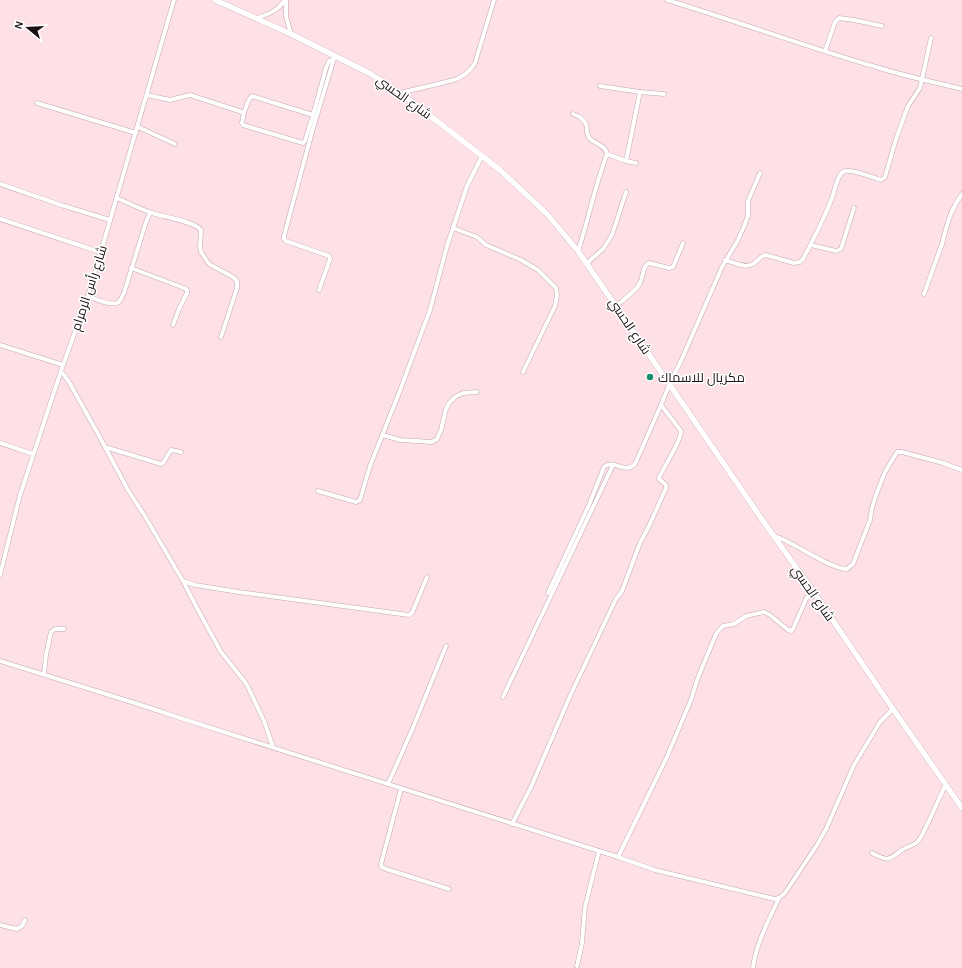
<svg xmlns="http://www.w3.org/2000/svg" width="962" height="968" font-family="Karla,Cairo,sans-serif">
  <rect width="100%" height="100%" fill="#fee1e6"/>
  <g fill="none" stroke-linecap="round" stroke-linejoin="round">
    <g stroke="#c2a7ab" stroke-width="5">
      <g id="minor">
        <polyline points="286,0 286,16 291,34"/>
        <path d="M667,0C737,21 806,47 876,67C905,76 933,82 962,89"/>
        <path d="M257,18C269,14 277,11 285,0"/>
        <polyline points="825,51 835,22 839,18 854,20 882,26"/>
        <polyline points="600,86 640,92 664,94"/>
        <path d="M400,93L454,80C464,76 470,72 475,63L494,0"/>
        <path d="M147,95L170,100L190,95L242,112H244C247,107 247,100 252,96L313,115L326,68L329,61L334,59"/>
        <polyline points="37,103 136,133"/>
        <polyline points="244,112 242,123 243,125 303,143 305,141 313,115"/>
        <path d="M573,114C578,116 583,118 586,124C588,129 585,133 590,139C596,144 606,146 607,154C595,185 589,218 578,251"/>
        <polyline points="138,127 175,144"/>
        <polyline points="607,154 626,161 636,163"/>
        <polyline points="626,161 640,92"/>
        <polyline points="0,184 61,205 110,220"/>
        <path d="M117,198C128,203 140,209 152,213C163,217 194,221 201,230L200,247L201,252L209,264L233,277L237,281V288L221,337"/>
        <polyline points="0,219 100,252"/>
        <polyline points="453,228 477,237 486,245 521,260 538,270 556,288 557,296 555,306 523,372"/>
        <polyline points="811,245 836,251 841,249 854,208"/>
        <path d="M725,260C733,262 746,269 753,264C758,261 760,256 766,255L794,263L800,262L803,259C814,238 825,218 833,195C835,188 838,173 845,171C851,169 872,177 878,179L881,180L885,177L896,139L908,106L920,88L931,38"/>
        <polyline points="587,263 603,249 612,235 626,192"/>
        <polyline points="131,268 184,288 187,290 187,293 179,309 173,325"/>
        <polyline points="319,290 330,259 329,256 286,241 284,239 284,236 312,132 335,55"/>
        <path d="M924,294C930,277 936,261 942,244C947,225 950,210 962,194"/>
        <path d="M88,296C95,299 112,307 119,302C121,300 122,296 124,293L146,222L150,213"/>
        <path d="M616,306C622,301 638,289 640,283C644,276 641,268 649,263L669,268L673,267L683,243"/>
        <polyline points="0,345 63,365"/>
        <polyline points="61,371 69,382 97,432 128,490 146,518 183,581 195,585 239,592 409,615 412,613 427,577"/>
        <polyline points="383,435 400,440 432,442 437,439 441,430 446,409 449,403 455,397 463,393 477,392"/>
        <polyline points="0,443 33,454"/>
        <polyline points="105,447 161,464 163,463 171,450 181,452"/>
        <polyline points="318,491 356,502 360,500 370,466 399,393 430,310 447,246 467,186 482,156"/>
        <path d="M773,535C779,538 785,540 790,543C804,550 833,569 847,569L853,564L870,520L872,508L876,495L885,472L897,452H902L943,463L962,470"/>
        <polyline points="0,575 20,495 63,365 88,296 174,0"/>
        <polyline points="183,581 197,608 221,652 245,682 248,687 264,721 273,747"/>
        <path d="M548,593L589,505L604,467C614,458 624,475 635,464L661,405L669,385L681,361L722,267L738,240L744,226L748,216V201L760,173"/>
        <polyline points="0,661 141,705 183,719 618,857 655,870 766,897 775,899 779,898 785,893 817,845 826,829 854,765 880,722 893,709"/>
        <polyline points="44,674 46,655 51,632 55,629 64,629"/>
        <polyline points="503,697 613,465"/>
        <polyline points="388,784 412,730 446,646"/>
        <polyline points="401,789 381,864 382,867 386,869 449,889"/>
        <path d="M512,824L531,787L570,696L616,599L622,591L640,543L649,526L666,488V485L659,479V478C664,466 681,442 681,431L661,405"/>
        <path d="M872,853C889,862 888,860 902,850C906,847 912,846 916,843C921,839 923,832 926,827C933,813 939,798 946,784"/>
        <polyline points="618,857 666,759 691,700 697,680 716,634 720,629 723,626 734,624 746,616 764,612 770,615 788,630 791,631 793,629 806,599 813,591"/>
        <polyline points="0,925 17,929 22,926 25,920"/>
        <polyline points="577,966 582,943 585,907 599,851"/>
        <path d="M753,968C756,943 769,920 779,898"/>
      </g>
    </g>
    <g stroke="#c2a7ab" stroke-width="6">
      <polyline id="tertiary" points="215,0 291,34 371,74 400,93 415,104 500,170 547,214 578,251 761,518 813,591 893,709 962,808"/>
    </g>
    <use href="#minor" stroke="#fff" stroke-width="4"/>
    <use href="#tertiary" stroke="#fff" stroke-width="5.5"/>
  </g>
  <circle fill="#178d6f" stroke="#fff" stroke-width="1.5" cx="650" cy="377" r="4"/>
  <g text-anchor="middle" dominant-baseline="central" stroke-width="3" stroke-linejoin="round" paint-order="stroke">
    <g font-size="13" fill="#1c1214" stroke="#fff">
      <text transform="translate(404 97) rotate(36)">شارع الحسي</text>
      <text transform="translate(89 288) rotate(-72)">شارع رأس الرمرام</text>
      <text transform="translate(630 326) rotate(56)">شارع الحسي</text>
      <text transform="translate(813 593) rotate(55)">شارع الحسي</text>
    </g>
    <g font-size="13" fill="#1c1214" stroke="#fff" text-anchor="start">
      <text x="658" y="377">مكريال للاسماك</text>
    </g>
  </g>
  <g transform="translate(28 28) rotate(288)" stroke="#ffffff" stroke-width="3" paint-order="stroke">
  <path d="M0-3L7 15L0 10L-7 15Z" fill="#1c1214"/>
  <text y="-6" font-size="11" font-weight="bold" text-anchor="middle" fill="#1c1214">N</text>
  </g>
</svg>
